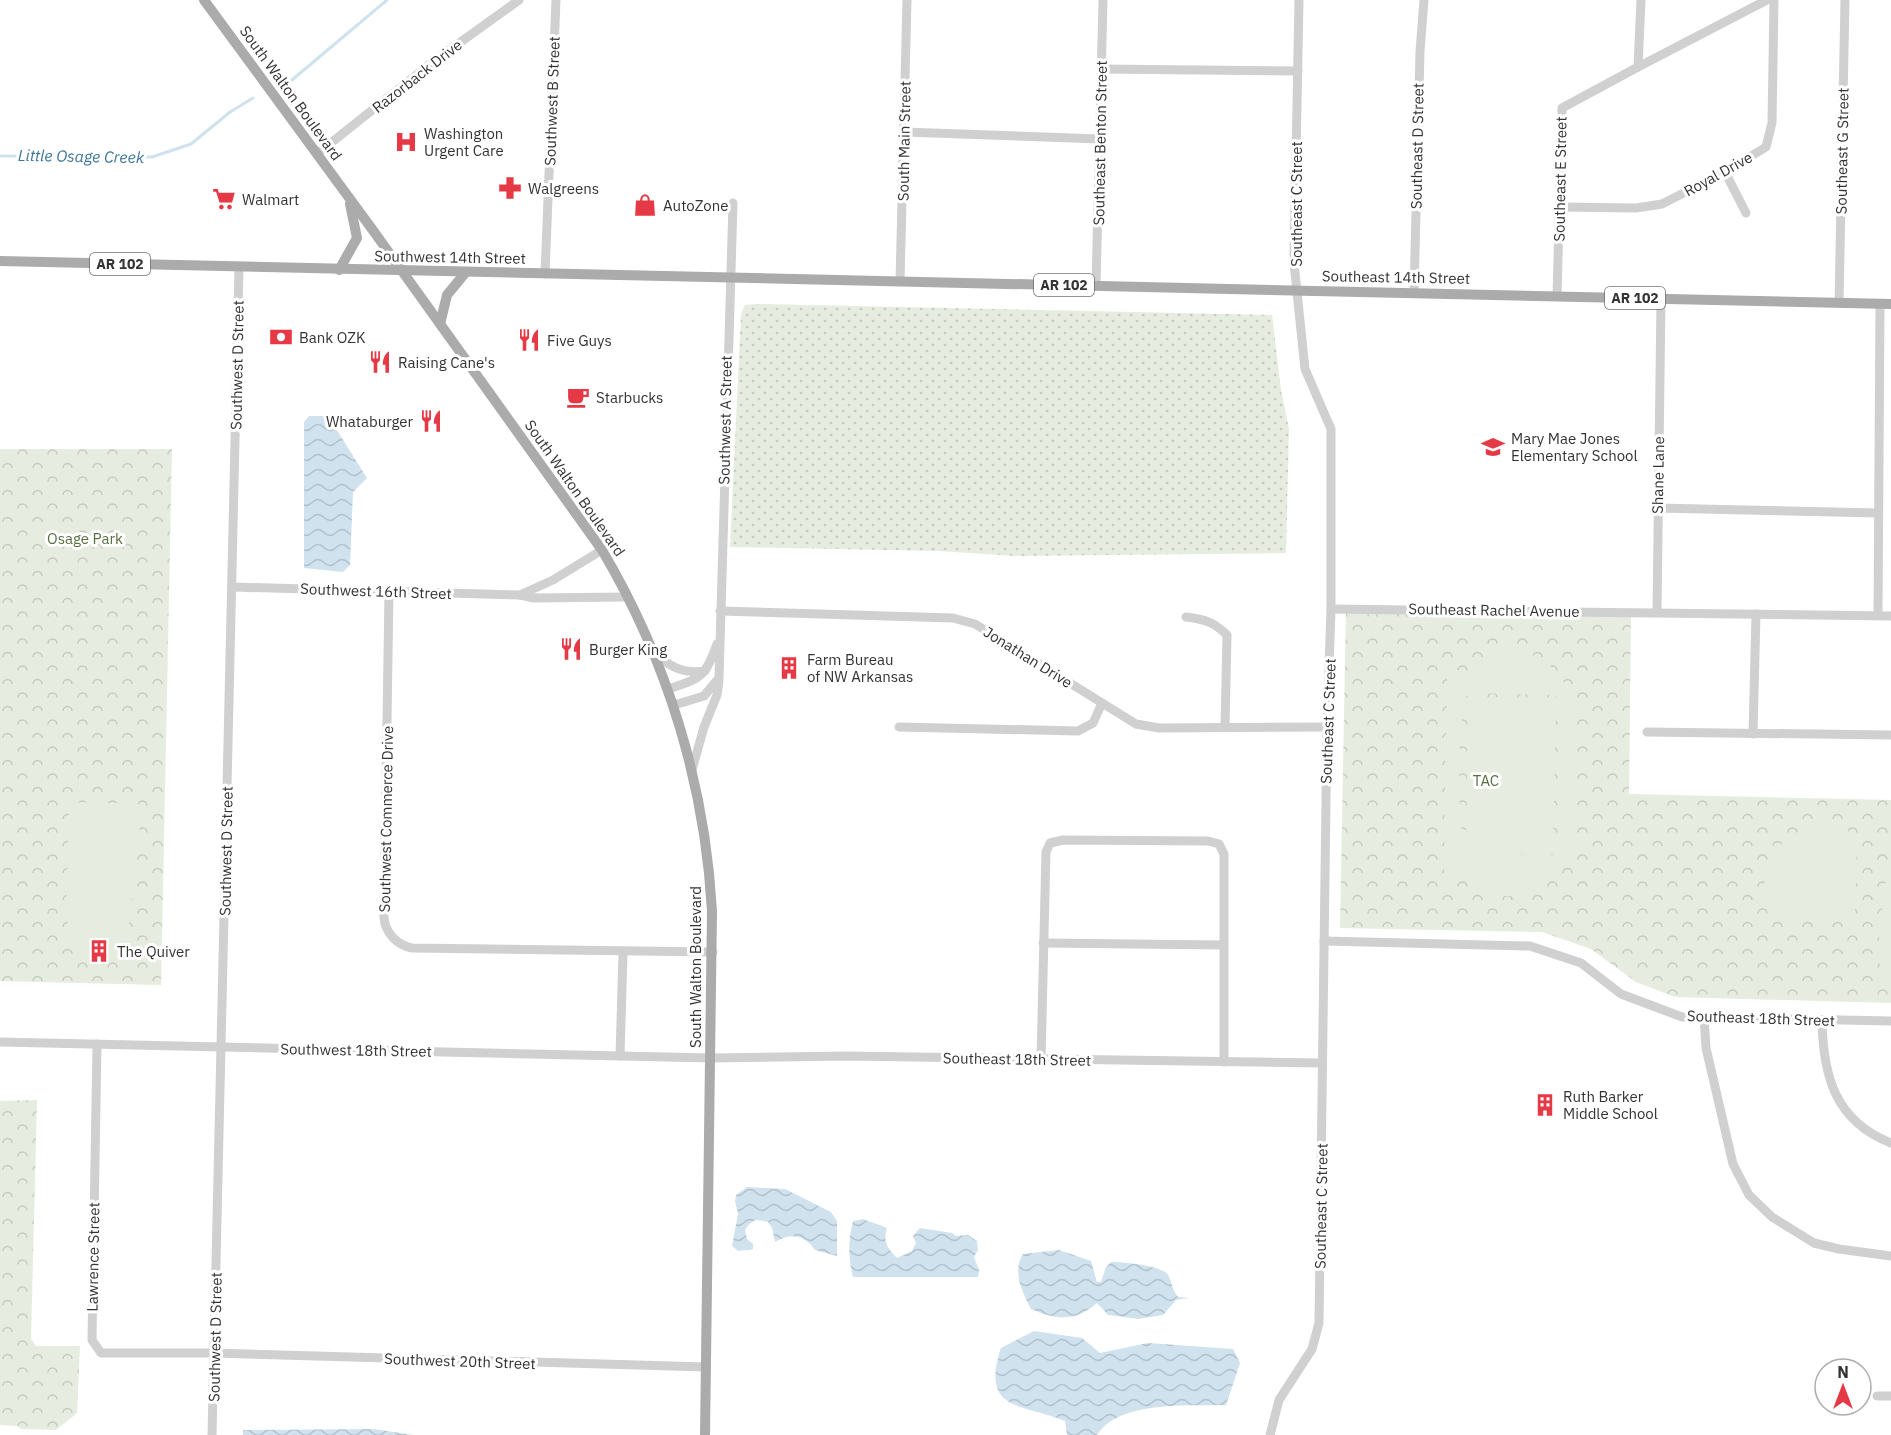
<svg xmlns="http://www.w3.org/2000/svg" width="1891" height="1435" font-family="'IBM Plex Sans',sans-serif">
  <defs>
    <pattern id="grass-dots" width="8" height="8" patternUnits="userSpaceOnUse" patternTransform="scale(1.5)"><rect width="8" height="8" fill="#e6ecdf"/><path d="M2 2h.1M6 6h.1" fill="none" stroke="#c6cbc0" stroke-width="1.8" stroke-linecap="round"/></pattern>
    <pattern id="forest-crowns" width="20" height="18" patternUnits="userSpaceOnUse" patternTransform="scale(1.5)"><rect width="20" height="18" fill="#e6ecdf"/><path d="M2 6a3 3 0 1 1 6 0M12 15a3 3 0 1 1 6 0" fill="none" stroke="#c6cbc0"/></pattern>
    <pattern id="water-waves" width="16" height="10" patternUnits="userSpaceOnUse" patternTransform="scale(1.5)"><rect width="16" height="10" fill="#cfe2ee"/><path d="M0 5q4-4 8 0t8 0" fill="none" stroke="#b2c2cd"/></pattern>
  </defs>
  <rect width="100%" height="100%" fill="#fff"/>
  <polygon fill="url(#grass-dots)" points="757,304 1272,315 1281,390 1289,429 1286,553 1016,556 938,551 730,547 741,314 745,305"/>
  <g fill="url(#forest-crowns)">
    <polygon points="0,449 172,449 161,985 0,981"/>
    <polygon points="1346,609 1631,612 1629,794 1891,800 1891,1003 1675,997 1636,982 1591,949 1542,932 1340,928"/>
    <polygon points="37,1100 31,1339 36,1346 80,1346 77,1413 56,1430 21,1429 18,1426 0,1425 0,1101"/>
  </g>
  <g fill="#e6ecdf" fill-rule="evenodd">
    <path d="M1505,651C1542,649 1568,675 1574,710L1573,845C1559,884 1522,908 1481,890C1463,881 1466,873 1444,875L1447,670H1464V675L1485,658ZM1468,693L1556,695C1564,715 1563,839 1553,855L1466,853C1456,831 1457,715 1468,693Z"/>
    <polygon points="1468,697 1556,698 1553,850 1466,849"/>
    <polygon points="69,802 142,804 130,920 123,943 75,942 66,918"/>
    <path d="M1818,823L1843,827L1857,838L1855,915H1768C1758,863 1769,843 1818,823Z"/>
    <polygon points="1891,832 1891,989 1882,978 1878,948"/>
  </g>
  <g fill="url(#water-waves)">
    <polygon points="309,416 328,416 367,478 353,492 350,565 343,572 304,568 304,422"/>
    <path d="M747,1187L785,1189L831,1212L837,1221V1256L815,1250C805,1235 791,1232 775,1242L772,1228L768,1222C756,1219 752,1219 745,1230L747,1239L753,1244V1249L738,1251L732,1246L738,1214L735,1201L736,1195Z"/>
    <path d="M863,1219L887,1228C883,1242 887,1248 897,1258L912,1251L916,1243L913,1236L920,1228L952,1233L956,1236L968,1235L977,1241L978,1250L974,1257L979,1270L978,1277H853C848,1257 848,1242 853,1221Z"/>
    <path d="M1059,1250L1091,1261L1097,1282H1101L1106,1267L1111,1262C1122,1262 1162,1265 1168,1275C1172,1282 1172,1290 1178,1297L1189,1298L1176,1300L1163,1315L1138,1319L1108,1315L1097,1303C1076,1322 1056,1320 1031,1309C1022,1291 1012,1272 1023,1254Z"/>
    <path d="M1034,1331L1082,1338L1100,1353L1148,1343L1233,1349L1240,1363L1226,1405C1190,1406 1118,1400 1097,1435H1067L1065,1421C1022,1403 980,1412 1001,1348Z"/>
    <polygon points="374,1429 413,1435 243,1435 243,1430"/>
  </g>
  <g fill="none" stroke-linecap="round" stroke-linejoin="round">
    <g stroke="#cfe2ee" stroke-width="3">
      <polyline points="286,85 387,0"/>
      <polyline points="0,156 152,157 191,144 230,112 253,98"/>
    </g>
    <g stroke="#d0d0d0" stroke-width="9">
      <polyline points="1638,67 1767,0"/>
      <polyline points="1101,69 1298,71"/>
      <polyline points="904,132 1100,139"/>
      <polyline points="317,154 430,64 519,0"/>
      <polyline points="1725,172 1746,213"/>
      <polyline points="1559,207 1636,208 1662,204 1725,172 1766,147 1772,123 1774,0"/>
      <polyline points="545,274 556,0"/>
      <polyline points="900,281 907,0"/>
      <polyline points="1096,286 1103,0"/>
      <polyline points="1414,293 1420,51 1424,0"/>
      <polyline points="1557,296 1562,108 1638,67 1641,0"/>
      <polyline points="1839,303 1845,0"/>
      <polyline points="1657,508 1878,513"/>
      <polyline points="232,587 520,595 534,598 627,597"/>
      <path d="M389,591L384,917C385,933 397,945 412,948L713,952"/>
      <polyline points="520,595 553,580 602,550"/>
      <polyline points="1331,609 1891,616"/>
      <polyline points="720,611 953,618 975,624 1136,724 1159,728 1327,727"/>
      <polyline points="1657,612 1661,299"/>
      <polyline points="1878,615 1880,304"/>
      <path d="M1186,617C1204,619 1214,622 1227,635L1225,726"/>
      <path d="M654,653C671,667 682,674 705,671"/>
      <path d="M668,689C701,678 705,678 717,644"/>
      <polyline points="674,705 704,696 719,678 733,203"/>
      <polyline points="899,727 1078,731 1093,723 1102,703"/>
      <polyline points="1647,732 1891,735"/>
      <polyline points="1753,734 1756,614"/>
      <polyline points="692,770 704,727 717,695 719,681"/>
      <polyline points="1324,941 1530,946 1581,963 1621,994 1682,1017 1891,1021"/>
      <polyline points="1043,943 1222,945"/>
      <polyline points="1704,1017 1706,1048 1733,1164 1749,1195 1772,1217 1814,1243 1839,1249 1891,1256"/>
      <path d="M1822,1020C1823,1076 1835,1121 1891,1143"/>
      <polyline points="0,1042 711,1058 845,1056 1322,1063"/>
      <polyline points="97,1044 92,1340 101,1353 214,1353 706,1367"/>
      <polyline points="620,1056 623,953"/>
      <polyline points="1041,1060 1046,852 1050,843 1063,840 1208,841 1219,844 1224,854 1224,1062"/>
      <polyline points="1877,1396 1891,1396"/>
      <polyline points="212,1435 239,268"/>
      <polyline points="1270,1435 1279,1400 1312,1349 1319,1323 1327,727 1331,609 1331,429 1305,369 1294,263 1299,0"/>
    </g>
    <g stroke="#ababab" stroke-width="10">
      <path d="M204,0L372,229L602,550C667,660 705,783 712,911L705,1435"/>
      <polyline points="0,261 1891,304"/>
      <polyline points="339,270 357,238 350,204"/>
      <polyline points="440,324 447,295 466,272"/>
    </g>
  </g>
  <defs>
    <g id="hospital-bare" transform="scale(1.8)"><path d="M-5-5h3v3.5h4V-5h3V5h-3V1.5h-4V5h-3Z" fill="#e63946" stroke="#fff" stroke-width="2.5" paint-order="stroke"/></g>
    <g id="pharmacy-bare" transform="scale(1.8)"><path d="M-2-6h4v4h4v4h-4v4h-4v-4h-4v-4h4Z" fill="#e63946" stroke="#fff" stroke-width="2.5" paint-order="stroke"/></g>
    <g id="supermarket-bare" transform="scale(1.8)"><path d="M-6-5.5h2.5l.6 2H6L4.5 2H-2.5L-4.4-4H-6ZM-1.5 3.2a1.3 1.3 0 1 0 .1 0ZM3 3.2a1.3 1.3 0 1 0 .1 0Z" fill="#e63946" stroke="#fff" stroke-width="2.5" paint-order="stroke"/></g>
    <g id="shop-bare" transform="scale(1.8)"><path d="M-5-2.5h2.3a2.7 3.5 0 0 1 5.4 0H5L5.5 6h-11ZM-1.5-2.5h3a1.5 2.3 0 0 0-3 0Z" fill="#e63946" stroke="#fff" stroke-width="2.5" paint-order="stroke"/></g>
    <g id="bank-bare" transform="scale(1.8)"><path d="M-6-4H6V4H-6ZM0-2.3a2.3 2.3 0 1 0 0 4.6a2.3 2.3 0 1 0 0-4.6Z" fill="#e63946" stroke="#fff" stroke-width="2.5" paint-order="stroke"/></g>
    <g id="restaurant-bare" transform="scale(1.8)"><path d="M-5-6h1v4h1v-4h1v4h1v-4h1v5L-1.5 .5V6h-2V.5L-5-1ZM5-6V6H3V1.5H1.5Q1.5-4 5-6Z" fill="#e63946" stroke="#fff" stroke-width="2.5" paint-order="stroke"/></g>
    <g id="cafe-bare" transform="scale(1.8)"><path d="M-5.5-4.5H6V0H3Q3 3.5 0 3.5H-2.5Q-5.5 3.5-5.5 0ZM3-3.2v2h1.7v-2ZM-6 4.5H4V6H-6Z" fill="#e63946" stroke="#fff" stroke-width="2.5" paint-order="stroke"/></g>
    <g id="school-bare" transform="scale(1.8)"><path d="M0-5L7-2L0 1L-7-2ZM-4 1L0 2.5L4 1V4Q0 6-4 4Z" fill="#e63946" stroke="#fff" stroke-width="2.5" paint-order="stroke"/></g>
    <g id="building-bare" transform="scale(1.8)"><path d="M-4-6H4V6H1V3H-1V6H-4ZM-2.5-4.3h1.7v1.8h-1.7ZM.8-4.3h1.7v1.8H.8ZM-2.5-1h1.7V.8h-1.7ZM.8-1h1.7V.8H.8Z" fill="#e63946" stroke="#fff" stroke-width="2.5" paint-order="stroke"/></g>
  </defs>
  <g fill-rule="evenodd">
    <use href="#hospital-bare" x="406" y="142"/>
    <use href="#pharmacy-bare" x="510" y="188"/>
    <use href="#supermarket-bare" x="224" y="199"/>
    <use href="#shop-bare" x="645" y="205"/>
    <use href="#bank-bare" x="281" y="337"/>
    <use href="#restaurant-bare" x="529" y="340"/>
    <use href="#restaurant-bare" x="380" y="362"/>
    <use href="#cafe-bare" x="578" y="397"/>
    <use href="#restaurant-bare" x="431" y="421"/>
    <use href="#school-bare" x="1493" y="447"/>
    <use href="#restaurant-bare" x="571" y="649"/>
    <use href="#building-bare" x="789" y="668"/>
    <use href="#building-bare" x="99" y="951"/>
    <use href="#building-bare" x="1545" y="1105"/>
  </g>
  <g text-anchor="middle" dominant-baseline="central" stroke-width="6" stroke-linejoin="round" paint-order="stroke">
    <g fill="#fff" stroke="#707070" stroke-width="1.5">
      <rect x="90" y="253" width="60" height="22" rx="4.5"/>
      <rect x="1034" y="274" width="60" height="22" rx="4.5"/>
      <rect x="1605" y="287" width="60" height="22" rx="4.5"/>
    </g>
    <g font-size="14" font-weight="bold" fill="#333">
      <text x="120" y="264">AR 102</text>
      <text x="1064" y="285">AR 102</text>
      <text x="1635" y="298">AR 102</text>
    </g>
    <g font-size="15" fill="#333" stroke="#fff">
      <text transform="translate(417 76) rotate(-38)">Razorback Drive</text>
      <text transform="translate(291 93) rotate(54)">South Walton Boulevard</text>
      <text transform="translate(552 101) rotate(-88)">Southwest B Street</text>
      <text transform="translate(904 141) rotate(-89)">South Main Street</text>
      <text transform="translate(1100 143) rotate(-89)">Southeast Benton Street</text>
      <text transform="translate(1417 146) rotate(-89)">Southeast D Street</text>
      <text transform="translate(1842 151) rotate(-89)">Southeast G Street</text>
      <text transform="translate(1718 174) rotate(-29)">Royal Drive</text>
      <text transform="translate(1560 179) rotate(-89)">Southeast E Street</text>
      <text transform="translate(1296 204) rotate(-90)">Southeast C Street</text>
      <text transform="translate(450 257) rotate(1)">Southwest 14th Street</text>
      <text transform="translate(1396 277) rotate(1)">Southeast 14th Street</text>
      <text transform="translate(237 365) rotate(-89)">Southwest D Street</text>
      <text transform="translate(725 420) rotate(-89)">Southwest A Street</text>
      <text transform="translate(1658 475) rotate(-89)">Shane Lane</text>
      <text transform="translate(575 488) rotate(55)">South Walton Boulevard</text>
      <text transform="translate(376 591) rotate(2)">Southwest 16th Street</text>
      <text transform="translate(1494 610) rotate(1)">Southeast Rachel Avenue</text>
      <text transform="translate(1028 657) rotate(32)">Jonathan Drive</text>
      <text transform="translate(1328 721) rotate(-88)">Southeast C Street</text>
      <text transform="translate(386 819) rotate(-89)">Southwest Commerce Drive</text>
      <text transform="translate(226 851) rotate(-89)">Southwest D Street</text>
      <text transform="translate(695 967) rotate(-90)">South Walton Boulevard</text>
      <text transform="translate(1761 1018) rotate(2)">Southeast 18th Street</text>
      <text transform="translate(356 1050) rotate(1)">Southwest 18th Street</text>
      <text transform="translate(1017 1059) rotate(1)">Southeast 18th Street</text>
      <text transform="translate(1321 1206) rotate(-89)">Southeast C Street</text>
      <text transform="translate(93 1257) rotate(-89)">Lawrence Street</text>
      <text transform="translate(215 1337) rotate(-89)">Southwest D Street</text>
      <text transform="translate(460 1361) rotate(2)">Southwest 20th Street</text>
    </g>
    <g font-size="15" fill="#333" stroke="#fff" text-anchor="start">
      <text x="424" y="133">Washington<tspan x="424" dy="17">Urgent Care</tspan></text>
      <text x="528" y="188">Walgreens</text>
      <text x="242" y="199">Walmart</text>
      <text x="663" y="205">AutoZone</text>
      <text x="299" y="337">Bank OZK</text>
      <text x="547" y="340">Five Guys</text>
      <text x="398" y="362">Raising Cane's</text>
      <text x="596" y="397">Starbucks</text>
      <text x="413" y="421" text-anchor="end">Whataburger</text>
      <text x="1511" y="438">Mary Mae Jones<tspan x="1511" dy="17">Elementary School</tspan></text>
      <text x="589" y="649">Burger King</text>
      <text x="807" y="659">Farm Bureau<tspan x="807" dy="17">of NW Arkansas</tspan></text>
      <text x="117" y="951">The Quiver</text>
      <text x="1563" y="1096">Ruth Barker<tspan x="1563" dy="17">Middle School</tspan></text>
    </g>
    <g font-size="15" fill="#56703f" stroke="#fff">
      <text x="85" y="538">Osage Park</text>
      <text x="1486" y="780">TAC</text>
    </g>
    <g font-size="16" font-style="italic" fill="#3f7597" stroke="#fff">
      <text transform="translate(81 156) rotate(1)">Little Osage Creek</text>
    </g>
  </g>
  <g transform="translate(1843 1387)"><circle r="28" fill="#ffffff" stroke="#adadad" stroke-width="1.5"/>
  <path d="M0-4.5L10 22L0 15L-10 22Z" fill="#e63946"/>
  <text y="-9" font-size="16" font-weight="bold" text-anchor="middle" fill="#333333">N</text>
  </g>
</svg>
